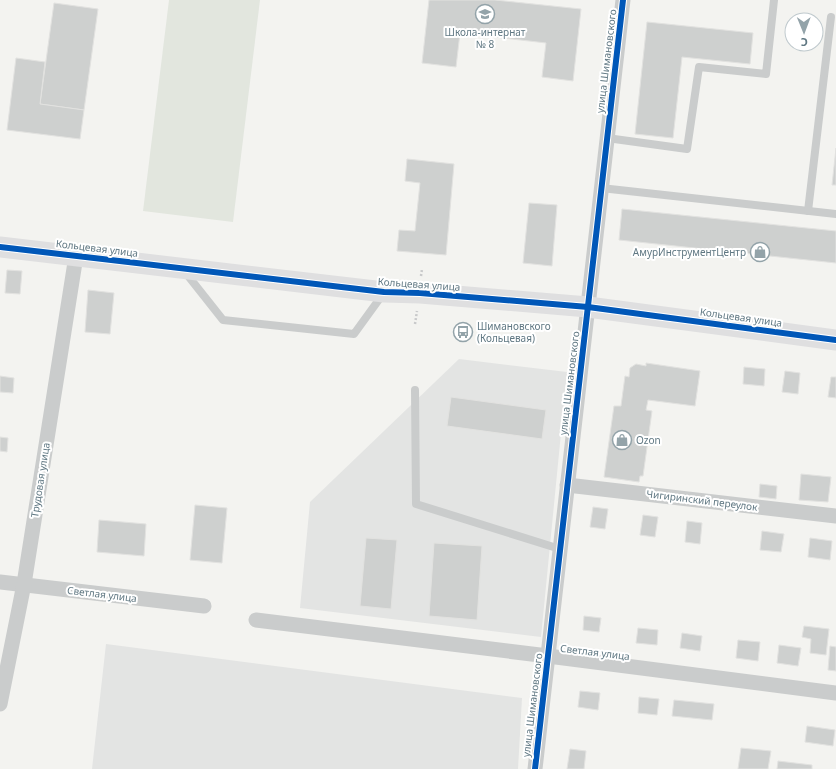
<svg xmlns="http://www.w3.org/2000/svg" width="836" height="769" font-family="'Noto Sans',sans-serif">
  <rect width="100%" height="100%" fill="#f3f3f0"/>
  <g fill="#e3e4e3">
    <polygon points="459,359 567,372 541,637 300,608 310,502"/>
    <polygon points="106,644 522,698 518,769 92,769"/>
  </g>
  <polygon fill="#e2e6de" points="169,0 260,0 233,222 143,211"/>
  <g fill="#ced0cf" stroke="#e2e2e0">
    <polygon points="429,0 495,0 581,9 573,81 542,77 546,43 460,33 456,67 422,63"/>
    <polygon points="54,3 98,9 84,110 40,104"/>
    <polygon points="647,22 753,33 750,64 682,57 673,138 635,134"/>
    <polygon points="16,58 45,62 40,104 84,110 80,139 7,130"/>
    <polygon points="836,148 836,185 832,185"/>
    <polygon points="407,159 454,164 446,255 397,251 399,230 415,231 420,183 405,181"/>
    <polygon points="529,203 557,205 552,266 523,263"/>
    <polygon points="622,209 836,231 836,263 619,240"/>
    <polygon points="7,270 22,271 20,294 5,293"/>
    <polygon points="88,290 114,293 110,334 85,332"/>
    <polygon points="646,363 700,371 695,406 648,400 646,410 652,411 643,476 640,476 639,482 604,477 614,406 621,406 625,376 629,377 630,368 636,364 646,366"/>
    <polygon points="744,367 765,369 764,386 743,384"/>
    <polygon points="785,371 800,373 798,394 782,392"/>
    <polygon points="0,376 14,378 13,393 0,392"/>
    <polygon points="831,377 836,377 836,398 828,397"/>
    <polygon points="451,397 546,410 542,439 447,426"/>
    <polygon points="0,437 8,438 7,452 0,451"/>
    <polygon points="801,474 831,477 828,502 799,500"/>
    <polygon points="760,484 777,486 776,499 759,497"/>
    <polygon points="195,505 227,508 222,563 190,560"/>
    <polygon points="593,507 608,509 605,529 590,527"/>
    <polygon points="643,515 658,517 655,537 640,535"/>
    <polygon points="99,520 146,524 144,556 97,552"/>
    <polygon points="687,521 702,523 700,544 685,542"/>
    <polygon points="762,531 784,534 781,552 760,550"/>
    <polygon points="366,538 397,540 391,609 360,606"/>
    <polygon points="810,538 832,541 830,560 808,557"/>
    <polygon points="434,543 482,546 477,620 429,616"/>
    <polygon points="584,616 601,618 599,632 583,630"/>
    <polygon points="804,626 829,629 826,655 810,653 811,639 802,637"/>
    <polygon points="638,628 658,630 657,645 636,643"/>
    <polygon points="682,633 702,636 700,651 680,648"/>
    <polygon points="738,640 760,642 758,661 736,658"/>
    <polygon points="779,645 801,648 798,666 777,663"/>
    <polygon points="830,646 836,647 836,671 828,670"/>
    <polygon points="580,691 600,693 598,710 578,707"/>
    <polygon points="639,697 659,699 657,715 638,713"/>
    <polygon points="674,700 714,704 712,720 672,716"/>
    <polygon points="807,726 835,730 833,746 805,742"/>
    <polygon points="741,748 771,751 768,769 738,769"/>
    <polygon points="570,749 586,751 584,769 567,769"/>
    <polygon points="778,761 812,765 812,769 777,769"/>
  </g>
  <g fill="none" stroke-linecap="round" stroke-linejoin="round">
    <g stroke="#c8c9ca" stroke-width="2.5" stroke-dasharray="2 2" stroke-linecap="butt">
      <polyline points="421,276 422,269"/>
      <polyline points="415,324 417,311"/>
    </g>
    <g stroke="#cacccc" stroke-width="8">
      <polyline points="607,138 687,149 699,67 766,74 774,0"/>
      <polyline points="601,188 836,214"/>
      <polyline points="808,211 831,17"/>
      <polyline points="185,272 223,320 354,334 383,294"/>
      <polyline points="415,390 416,504 560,549"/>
    </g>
    <g stroke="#cacccc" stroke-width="15">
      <polyline points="567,485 836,516"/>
      <polyline points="0,582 204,606"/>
      <polyline points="256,620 548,656 836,693"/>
      <polyline points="0,704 24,584 76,256"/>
      <polyline points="535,769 623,0"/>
    </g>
    <polyline stroke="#dfdfe0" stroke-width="21" points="0,247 384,292 420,293 588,307 836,340"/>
    <g stroke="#fff" stroke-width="8">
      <g id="cycleway">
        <polyline points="0,247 384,292 420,293 588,307 836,340"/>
        <polyline points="535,769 623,0"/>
      </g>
    </g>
    <use href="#cycleway" stroke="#0057b8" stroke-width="6"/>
  </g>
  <defs>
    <g id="school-ring" transform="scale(1)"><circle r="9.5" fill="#fff" stroke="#93a3a9" stroke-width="1.5"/><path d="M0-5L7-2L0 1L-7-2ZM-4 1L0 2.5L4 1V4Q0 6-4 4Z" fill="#93a3a9"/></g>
    <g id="shop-ring" transform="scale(1)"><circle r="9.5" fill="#fff" stroke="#93a3a9" stroke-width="1.5"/><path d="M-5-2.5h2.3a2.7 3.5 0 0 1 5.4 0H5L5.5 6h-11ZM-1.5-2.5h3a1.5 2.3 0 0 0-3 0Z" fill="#93a3a9"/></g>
    <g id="bus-ring" transform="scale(1)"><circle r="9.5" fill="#fff" stroke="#93a3a9" stroke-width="1.5"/><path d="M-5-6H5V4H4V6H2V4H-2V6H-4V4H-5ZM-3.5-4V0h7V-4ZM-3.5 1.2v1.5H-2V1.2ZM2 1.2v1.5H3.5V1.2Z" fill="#93a3a9"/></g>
  </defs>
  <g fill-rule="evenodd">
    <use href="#school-ring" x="485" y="14"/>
    <use href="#shop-ring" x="760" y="252"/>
    <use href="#bus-ring" x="463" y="332"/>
    <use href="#shop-ring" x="622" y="440"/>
  </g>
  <g text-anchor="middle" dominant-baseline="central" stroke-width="4" stroke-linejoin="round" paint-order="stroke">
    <g font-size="10" fill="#607883" stroke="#fff" text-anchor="start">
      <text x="485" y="32" text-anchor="middle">Школа-интернат<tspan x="485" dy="12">№ 8</tspan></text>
      <text x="746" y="252" text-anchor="end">АмурИнструментЦентр</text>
      <text x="477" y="326">Шимановского<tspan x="477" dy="12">(Кольцевая)</tspan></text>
      <text x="636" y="440">Ozon</text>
    </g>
    <g font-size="10" fill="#607883" stroke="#fff">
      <text transform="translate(606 61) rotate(-83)">улица Шимановского</text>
      <text transform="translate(97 248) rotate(7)">Кольцевая улица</text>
      <text transform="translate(419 284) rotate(4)">Кольцевая улица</text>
      <text transform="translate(741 317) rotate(8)">Кольцевая улица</text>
      <text transform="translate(569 383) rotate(-83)">улица Шимановского</text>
      <text transform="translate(40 480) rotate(-81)">Трудовая улица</text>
      <text transform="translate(702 500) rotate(7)">Чигиринский переулок</text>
      <text transform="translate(102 594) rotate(7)">Светлая улица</text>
      <text transform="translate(595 652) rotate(7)">Светлая улица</text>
      <text transform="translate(532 705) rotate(-83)">улица Шимановского</text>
    </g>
  </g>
  <g transform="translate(804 32) rotate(179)"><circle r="19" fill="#ffffff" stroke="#bfc9cd"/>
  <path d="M0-3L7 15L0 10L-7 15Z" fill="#93a3a9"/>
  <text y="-6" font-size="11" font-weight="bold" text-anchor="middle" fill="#607883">С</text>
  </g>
</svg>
